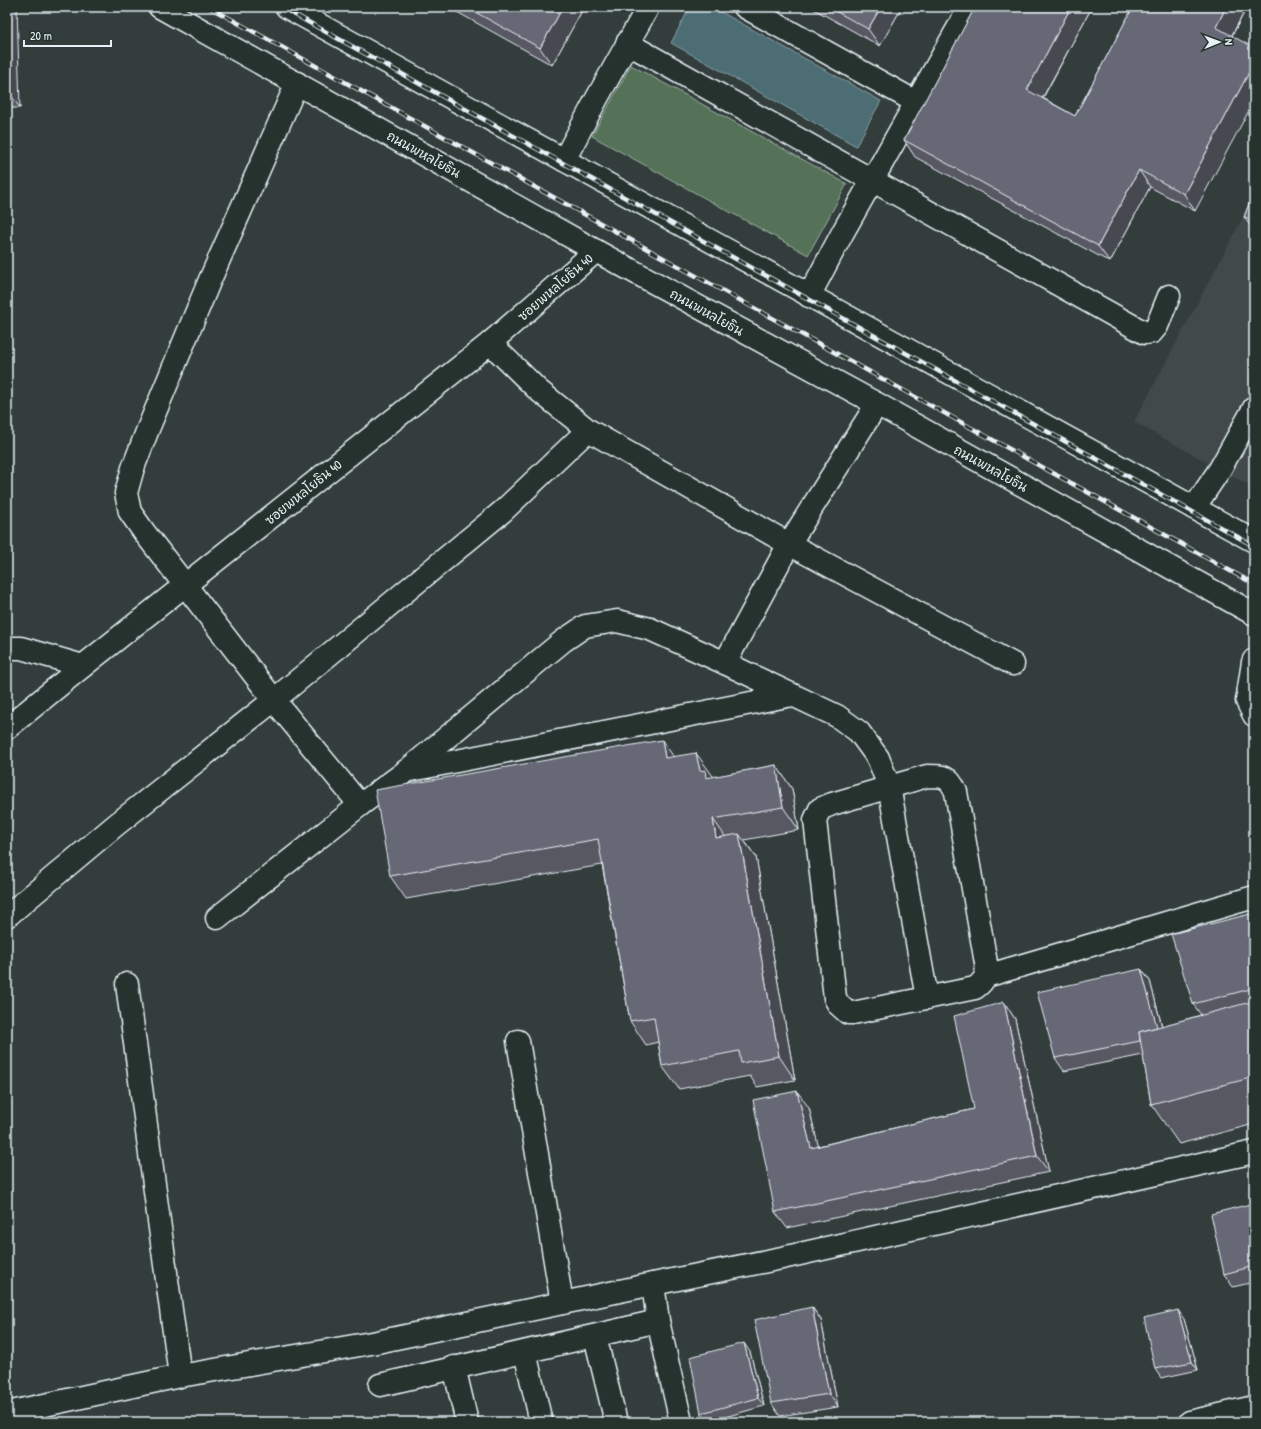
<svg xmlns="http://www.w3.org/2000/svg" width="1261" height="1429" font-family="'Patrick Hand','Playpen Sans Thai',sans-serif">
  <rect width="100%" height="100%" fill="#333d3b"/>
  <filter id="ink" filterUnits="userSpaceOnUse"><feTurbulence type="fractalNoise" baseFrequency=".025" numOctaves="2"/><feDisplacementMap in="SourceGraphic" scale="8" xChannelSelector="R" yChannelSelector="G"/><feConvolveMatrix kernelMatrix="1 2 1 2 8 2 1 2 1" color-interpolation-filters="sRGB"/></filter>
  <g filter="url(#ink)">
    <polygon fill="#424a4c" points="1254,197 1254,488 1134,422"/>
    <polygon fill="#547158" stroke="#9eb1a8" points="631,65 847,184 808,255 592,136"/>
    <polygon fill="#4c6d73" stroke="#8aa2a8" points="690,7 712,7 881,101 856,146 671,43"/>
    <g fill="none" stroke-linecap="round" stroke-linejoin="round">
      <g stroke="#e8f1f8" stroke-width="25">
        <g id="minor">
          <polyline points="745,7 916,102"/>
          <polyline points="627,43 1145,333 1152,332 1157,326 1169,296"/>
          <polyline points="297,83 209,282 148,429 133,468 126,493 130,512 144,532 274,700 360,805"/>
          <polyline points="564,160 597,98 648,7"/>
          <polyline points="809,296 843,232 970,7"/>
          <polyline points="490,343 538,390 588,430"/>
          <polyline points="1194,508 1220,469 1254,408"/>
          <polyline points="7,648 21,648 83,666"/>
          <polyline points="1254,660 1253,662 1247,701 1254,715"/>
          <polyline points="725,663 789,544 877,404"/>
          <polyline points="7,728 83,666 490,343 596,251"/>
          <polyline points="406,771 792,695"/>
          <path d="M927,776C944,776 949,776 956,792L986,963C988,974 985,981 975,988L853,1013H848L839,1005L835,998L815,820L820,809L832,804Z"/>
          <polyline points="7,916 117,824 274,700 503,511 588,430 789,544 1013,664"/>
          <polyline points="217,918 360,805 405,772 563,641 585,626 617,621 650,629 725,663 837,716 859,732 878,758 889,786 927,998"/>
          <polyline points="986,976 1254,897"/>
          <polyline points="127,984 180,1376"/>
          <polyline points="518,1041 562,1303"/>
          <polyline points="653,1284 658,1321 681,1422"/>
          <polyline points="595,1336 616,1422"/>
          <polyline points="525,1352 541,1422"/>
          <polyline points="454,1367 467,1422"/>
          <polyline points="380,1385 658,1321"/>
          <polyline points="7,1413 180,1376 377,1342 653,1284 782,1258 1254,1152"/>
          <polyline points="1190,1422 1254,1407"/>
        </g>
      </g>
      <g stroke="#e8f1f8" stroke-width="25">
        <g id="major">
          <polyline points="160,7 596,251 877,404 1254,614"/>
          <polyline points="287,7 1254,541"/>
        </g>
      </g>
      <use href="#minor" stroke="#26332d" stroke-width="22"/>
      <use href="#major" stroke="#26332d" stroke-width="22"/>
      <g stroke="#e8f1f8" stroke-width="4.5">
        <g id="rail">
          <polyline points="209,7 1254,584"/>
          <polyline points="281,7 1254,546"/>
        </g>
      </g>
      <use href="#rail" stroke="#26332d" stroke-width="3" stroke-dasharray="9" stroke-linecap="butt"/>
    </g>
    <g fill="#585964" stroke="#e8f1f8">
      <polygon points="7,7 20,108 7,108"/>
      <polygon points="448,7 584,7 552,65"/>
      <polygon points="810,7 902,7 880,46"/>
      <polygon points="975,7 1092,7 1043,98 1075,116 1133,7 1247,7 1232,36 1195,211 1150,187 1110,262 915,157 904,140"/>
      <polygon points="1254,191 1254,231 1244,217"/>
      <polygon points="674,757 713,777 776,765 792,789 799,830 744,840 756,857 795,1080 757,1087 750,1076 679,1089 662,1066 658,1042 646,1045 630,1021 602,865 406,899 390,876"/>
      <polygon points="1254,913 1254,1124 1179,1144 1151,1104 1143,1055 1064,1071 1055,1058 1141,969 1150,981 1162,1026 1201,1015 1193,1004"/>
      <polygon points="1004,1002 1015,1019 1049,1172 787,1228 775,1212 809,1108 818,1146 974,1109"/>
      <polygon points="1254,1203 1254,1282 1233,1287 1224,1274"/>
      <polygon points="812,1307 821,1320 838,1407 780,1416 771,1403"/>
      <polygon points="1184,1319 1198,1370 1161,1378 1155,1369"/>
      <polygon points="750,1352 764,1406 707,1422 701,1413"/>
    </g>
    <g fill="#474851" stroke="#e8f1f8">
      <polygon points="7,7 17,7 20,108 8,91 7,60"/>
      <polygon points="563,7 584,7 552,65 540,48"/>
      <polygon points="881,7 902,7 880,46 868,29"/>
      <polygon points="1071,7 1092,7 1038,106 1027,90"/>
      <polygon points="1226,7 1247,7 1227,44 1216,27"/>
      <polygon points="1254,63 1254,101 1195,211 1184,194"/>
      <polygon points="1139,170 1150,187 1110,262 1098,246"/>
      <polygon points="7,434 9,492 7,489"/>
      <polygon points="662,740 678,763 665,758"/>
      <polygon points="696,753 713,776 721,794 700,771"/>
      <polygon points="776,765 792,789 799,830 783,807"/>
      <polygon points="713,819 729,842 716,838"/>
      <polygon points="739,834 756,857 795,1080 779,1056"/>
      <polygon points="1141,969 1150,981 1168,1050 1159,1037"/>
      <polygon points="1004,1002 1015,1019 1049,1172 1037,1156"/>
      <polygon points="797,1091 809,1108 823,1165 811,1148"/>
      <polygon points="812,1307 821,1320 838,1407 829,1394"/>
      <polygon points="1178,1310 1184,1319 1198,1370 1192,1362"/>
      <polygon points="744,1343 750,1352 764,1406 758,1398"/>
    </g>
    <g fill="#666774" stroke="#e8f1f8">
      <polygon points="466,7 563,7 540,48"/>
      <polygon points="828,7 881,7 868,29"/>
      <polygon points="975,7 1071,7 1027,90 1075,116 1133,7 1226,7 1216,27 1254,48 1254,63 1184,194 1139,170 1098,246 904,140"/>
      <polygon points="7,60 8,91 7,91"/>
      <polygon points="1254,191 1254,220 1244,217"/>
      <polygon points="662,740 665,758 696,753 700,771 705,770 706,778 776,765 783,807 713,819 716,838 739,834 779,1056 741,1063 739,1051 662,1066 654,1017 630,1021 598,839 390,876 375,790"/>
      <polygon points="1254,913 1254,988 1193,1004 1171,934"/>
      <polygon points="1141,969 1157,1027 1139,1032 1140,1041 1055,1058 1037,992"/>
      <polygon points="1254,1001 1254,1077 1151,1104 1139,1032"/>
      <polygon points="1004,1002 1037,1156 775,1212 753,1100 797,1091 811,1148 974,1109 954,1016"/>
      <polygon points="1254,1203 1254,1266 1224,1274 1211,1214"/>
      <polygon points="812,1307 829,1394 771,1403 754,1320"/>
      <polygon points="1178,1310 1192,1362 1155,1369 1144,1318"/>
      <polygon points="744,1343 758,1398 701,1413 690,1357"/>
    </g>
  </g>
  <g text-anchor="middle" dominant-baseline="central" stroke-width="3.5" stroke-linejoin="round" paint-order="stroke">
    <g font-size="13" fill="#e8f1f8" stroke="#26332d">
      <text transform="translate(424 154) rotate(29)">ถนนพหลโยธิน</text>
      <text transform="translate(555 287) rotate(-41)">ซอยพหลโยธิน 40</text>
      <text transform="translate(707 312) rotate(29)">ถนนพหลโยธิน</text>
      <text transform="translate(991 468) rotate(29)">ถนนพหลโยธิน</text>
      <text transform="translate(303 492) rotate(-39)">ซอยพหลโยธิน 40</text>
    </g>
  </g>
  <rect width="1261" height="1429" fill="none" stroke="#26332d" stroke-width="24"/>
  <rect x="12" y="12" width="1237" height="1405" fill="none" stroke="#e8f1f8" stroke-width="1.5" filter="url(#ink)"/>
  <g transform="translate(1219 42) rotate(89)" stroke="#26332d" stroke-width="3" paint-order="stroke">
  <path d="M0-3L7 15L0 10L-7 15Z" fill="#e8f1f8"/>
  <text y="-6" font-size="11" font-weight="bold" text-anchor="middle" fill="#e8f1f8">N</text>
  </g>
  <path d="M24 40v6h87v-6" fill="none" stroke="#e8f1f8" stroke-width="2"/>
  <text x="30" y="40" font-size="12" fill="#e8f1f8" stroke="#26332d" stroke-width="3" paint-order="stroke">20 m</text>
</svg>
